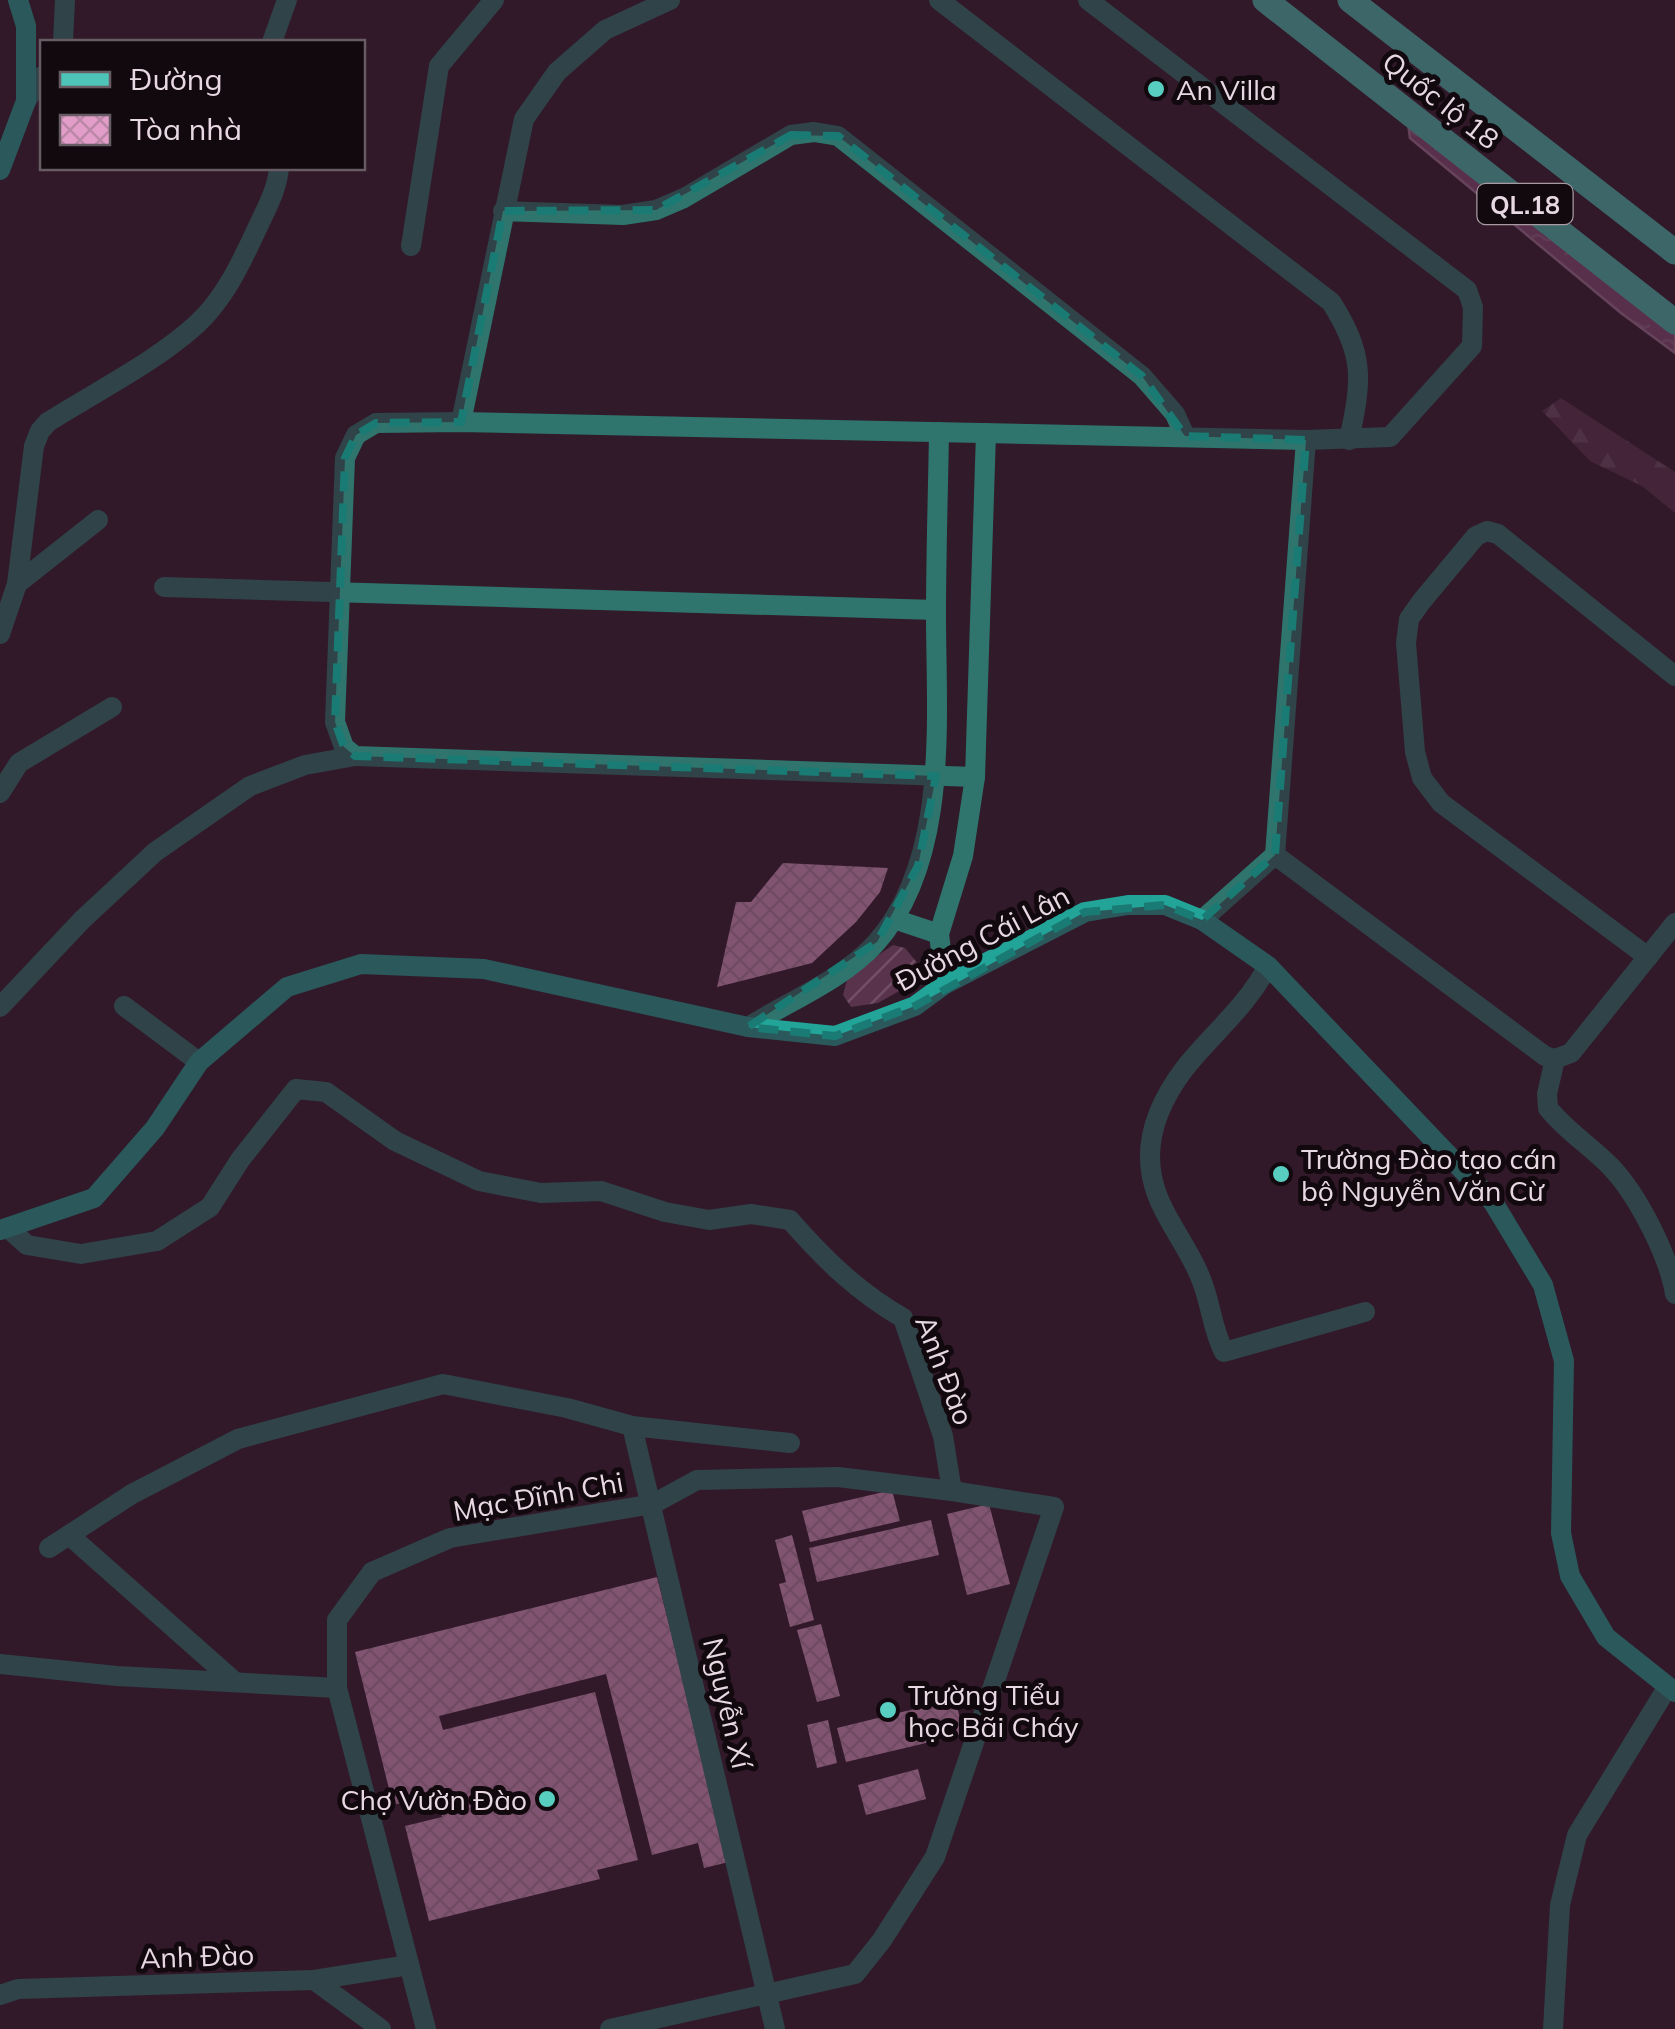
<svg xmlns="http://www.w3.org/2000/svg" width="1675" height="2029" font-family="Mulish,sans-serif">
  <defs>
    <pattern id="forest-firs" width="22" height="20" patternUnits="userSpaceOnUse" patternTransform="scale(2.5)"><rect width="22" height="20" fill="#59324c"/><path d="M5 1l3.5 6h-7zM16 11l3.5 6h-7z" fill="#714f66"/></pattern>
    <pattern id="garden-furrows" width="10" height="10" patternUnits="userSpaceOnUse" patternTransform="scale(2.5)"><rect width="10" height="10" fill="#59324c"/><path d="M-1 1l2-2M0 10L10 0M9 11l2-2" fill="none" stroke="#714f66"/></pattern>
    <pattern id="water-ripples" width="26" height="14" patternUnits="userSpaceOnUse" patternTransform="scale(2.5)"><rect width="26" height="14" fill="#8a4d75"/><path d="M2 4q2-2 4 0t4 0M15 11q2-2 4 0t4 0" fill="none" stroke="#9a6688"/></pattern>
    <pattern id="building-cross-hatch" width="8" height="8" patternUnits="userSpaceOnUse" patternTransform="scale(2.5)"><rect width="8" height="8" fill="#e29ec9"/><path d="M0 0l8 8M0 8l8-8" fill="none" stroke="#bb87a8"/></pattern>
  </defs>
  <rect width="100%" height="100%" fill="#311a29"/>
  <polygon fill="url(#forest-firs)" points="1561,398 1675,472 1675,513 1642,486 1590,461 1542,411"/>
  <polygon fill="url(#garden-furrows)" points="893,945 905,948 919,965 917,981 878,1003 851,1007 843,995 848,976"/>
  <polygon fill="url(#water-ripples)" stroke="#a67795" stroke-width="2.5" points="1408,123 1675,328 1675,353 1621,313 1410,138"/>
  <g fill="url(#building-cross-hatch)">
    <polygon points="783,863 888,868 880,892 856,922 812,963 717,987 736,902 751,902"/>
    <polygon points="892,1490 900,1521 810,1542 802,1511"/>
    <polygon points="989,1504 1010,1584 967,1595 947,1514"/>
    <polygon points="931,1520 939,1555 817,1582 809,1548"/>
    <polygon points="792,1535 814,1620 790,1627 779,1584 786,1582 775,1540"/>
    <polygon points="657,1577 729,1862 704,1868 698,1843 652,1855 606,1674 439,1716 443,1730 595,1692 638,1860 597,1870 600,1879 429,1921 405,1826 442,1817 437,1794 393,1805 355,1652"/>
    <polygon points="821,1624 840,1696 817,1702 797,1630"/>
    <polygon points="955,1699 964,1734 846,1762 837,1728"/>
    <polygon points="828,1720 837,1763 817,1768 807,1725"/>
    <polygon points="918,1769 926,1799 866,1815 858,1785"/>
  </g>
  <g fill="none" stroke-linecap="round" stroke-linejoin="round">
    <g stroke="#2f756d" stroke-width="20">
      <path d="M939,0L1331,302C1365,355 1362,380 1349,440"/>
      <polyline points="63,42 65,0"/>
      <polyline points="272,42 287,0"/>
      <polyline points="26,101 42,76"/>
      <polyline points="503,211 623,215 656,210 684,198 791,135 814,132 838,136 1142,376 1175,414 1185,436"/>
      <polyline points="411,246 439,66 494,0"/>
      <polyline points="461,422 524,119 557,72 605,30 670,0"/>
      <polyline points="17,584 98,520"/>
      <polyline points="164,587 936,610"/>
      <path d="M0,634L17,584L34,446L40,431L48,422C97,391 154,363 197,324C224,299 240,265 255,233C265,211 277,191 279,168"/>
      <polyline points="975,777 355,756 344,747 335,722 345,458 356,435 376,423 461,422 1306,440 1390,437 1472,346 1473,307 1467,290 1088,0"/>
      <polyline points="0,793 19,763 112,707"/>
      <polyline points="1275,855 1545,1056 1555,1059 1571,1053 1675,923"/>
      <polyline points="894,919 939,934"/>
      <polyline points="1202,920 1275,855 1306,440"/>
      <polyline points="1648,957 1441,803 1422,778 1415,752 1406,643 1409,619 1421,602 1476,536 1487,531 1498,534 1675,676"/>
      <path d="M1268,966C1247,1006 1213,1033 1185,1068C1156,1106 1139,1150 1158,1197C1169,1225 1190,1250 1201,1279C1211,1303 1212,1329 1224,1352L1365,1312"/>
      <polyline points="945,984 939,934 963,856 975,777 986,433"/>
      <polyline points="124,1006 199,1062"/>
      <polyline points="0,1007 82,920 155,852 250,786 305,765 355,756"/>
      <path d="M748,1027C789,1001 842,980 875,944C950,861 936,718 936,615C936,554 938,493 939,432"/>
      <path d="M1555,1059L1547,1094L1548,1108C1566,1131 1592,1147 1612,1168C1638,1196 1669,1256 1675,1294"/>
      <path d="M9,1229L27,1245L81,1254L157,1241L210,1207L240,1160L296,1089L326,1092L395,1141L479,1181L541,1193L601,1191L665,1212L709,1220L751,1214L790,1220C825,1260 858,1292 903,1318L943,1436L952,1491L1054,1507L935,1857L882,1940L855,1974L610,2029"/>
      <polyline points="632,1426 775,2029"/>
      <polyline points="69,1535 235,1682"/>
      <polyline points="49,1548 132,1494 238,1439 443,1384 567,1408 632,1426 790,1443"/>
      <polyline points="0,1664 117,1676 337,1688"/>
      <polyline points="314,1980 381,2029"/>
      <polyline points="0,1995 18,1989 314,1980 409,1965"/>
      <polyline points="426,2029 337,1688 337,1620 372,1572 450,1538 653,1504 697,1480 838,1477 952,1491"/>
      <polyline points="1553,2029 1560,1905 1577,1835 1667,1688"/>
    </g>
    <g stroke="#23a498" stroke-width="20">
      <polyline points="0,170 26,101 26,26 18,0"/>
      <polyline points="0,1230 94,1198 155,1128 199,1062 287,987 361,964 484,969 748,1027 835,1036 915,1006 945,984 1085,912 1128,905 1165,905 1202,920 1268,966 1493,1202 1543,1285 1564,1361 1561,1533 1570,1576 1606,1637 1675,1692"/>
    </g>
    <g stroke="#4dc4b7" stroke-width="25">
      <polyline points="1265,0 1675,322"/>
      <polyline points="1350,0 1675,252"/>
    </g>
  </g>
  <path d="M0 0H1675V2029H0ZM791,135L838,136L1142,376L1185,436L1306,440L1275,855L1202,920L1165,905L1085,912L915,1006L835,1036L748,1027L877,942L918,866L936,776L355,756L344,747L335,722L345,458L356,435L376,423L461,422L503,211L656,210Z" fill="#311a29" fill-opacity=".55" fill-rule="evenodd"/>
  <path fill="none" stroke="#1a7b74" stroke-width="8" stroke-dasharray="20 12" stroke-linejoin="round" d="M791,135L838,136L1142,376L1185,436L1306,440L1275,855L1202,920L1165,905L1085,912L915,1006L835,1036L748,1027L877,942L918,866L936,776L355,756L344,747L335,722L345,458L356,435L376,423L461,422L503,211L656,210Z"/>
  <g fill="#58cec0" stroke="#12090f" stroke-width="4">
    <circle cx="1156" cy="89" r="10"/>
    <circle cx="1281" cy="1174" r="10"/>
    <circle cx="888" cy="1710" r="10"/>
    <circle cx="547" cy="1799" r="10"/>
  </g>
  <g text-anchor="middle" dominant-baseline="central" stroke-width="10" stroke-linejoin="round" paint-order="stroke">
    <rect fill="#12090f" stroke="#a79aa2" stroke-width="2.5" x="1477.5" y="184" width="95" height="40" rx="8"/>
    <g font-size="25" font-weight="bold" fill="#e7d8e1">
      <text x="1525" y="204">QL.18</text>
    </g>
    <g font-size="28" fill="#e7d8e1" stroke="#12090f" text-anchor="start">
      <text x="1176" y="89">An Villa</text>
      <text x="1301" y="1158">Trường Đào tạo cán<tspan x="1301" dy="32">bộ Nguyễn Văn Cừ</tspan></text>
      <text x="908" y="1694">Trường Tiểu<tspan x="908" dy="32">học Bãi Cháy</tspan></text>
      <text x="527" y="1799" text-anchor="end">Chợ Vườn Đào</text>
    </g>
    <g font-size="28" fill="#e7d8e1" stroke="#12090f">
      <text transform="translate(1441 100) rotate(38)">Quốc lộ 18</text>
      <text transform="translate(982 938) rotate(-28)">Đường Cái Lân</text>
      <text transform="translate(945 1370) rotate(69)">Anh Đào</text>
      <text transform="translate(538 1496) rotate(-10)">Mạc Đĩnh Chi</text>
      <text transform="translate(728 1703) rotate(77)">Nguyễn Xí</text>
      <text transform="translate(197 1956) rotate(-2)">Anh Đào</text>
    </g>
  </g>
  <rect x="40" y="40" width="325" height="130" fill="#12090f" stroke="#675c63" stroke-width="2.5"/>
  <rect x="60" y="72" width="50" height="15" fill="#4dc4b7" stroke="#675c63" stroke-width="2.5"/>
  <text x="130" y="90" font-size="30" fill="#e7d8e1">Đường</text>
  <rect x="60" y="115" width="50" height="30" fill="url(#building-cross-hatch)" stroke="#675c63" stroke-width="2.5"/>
  <text x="130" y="140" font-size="30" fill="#e7d8e1">Tòa nhà</text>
</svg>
